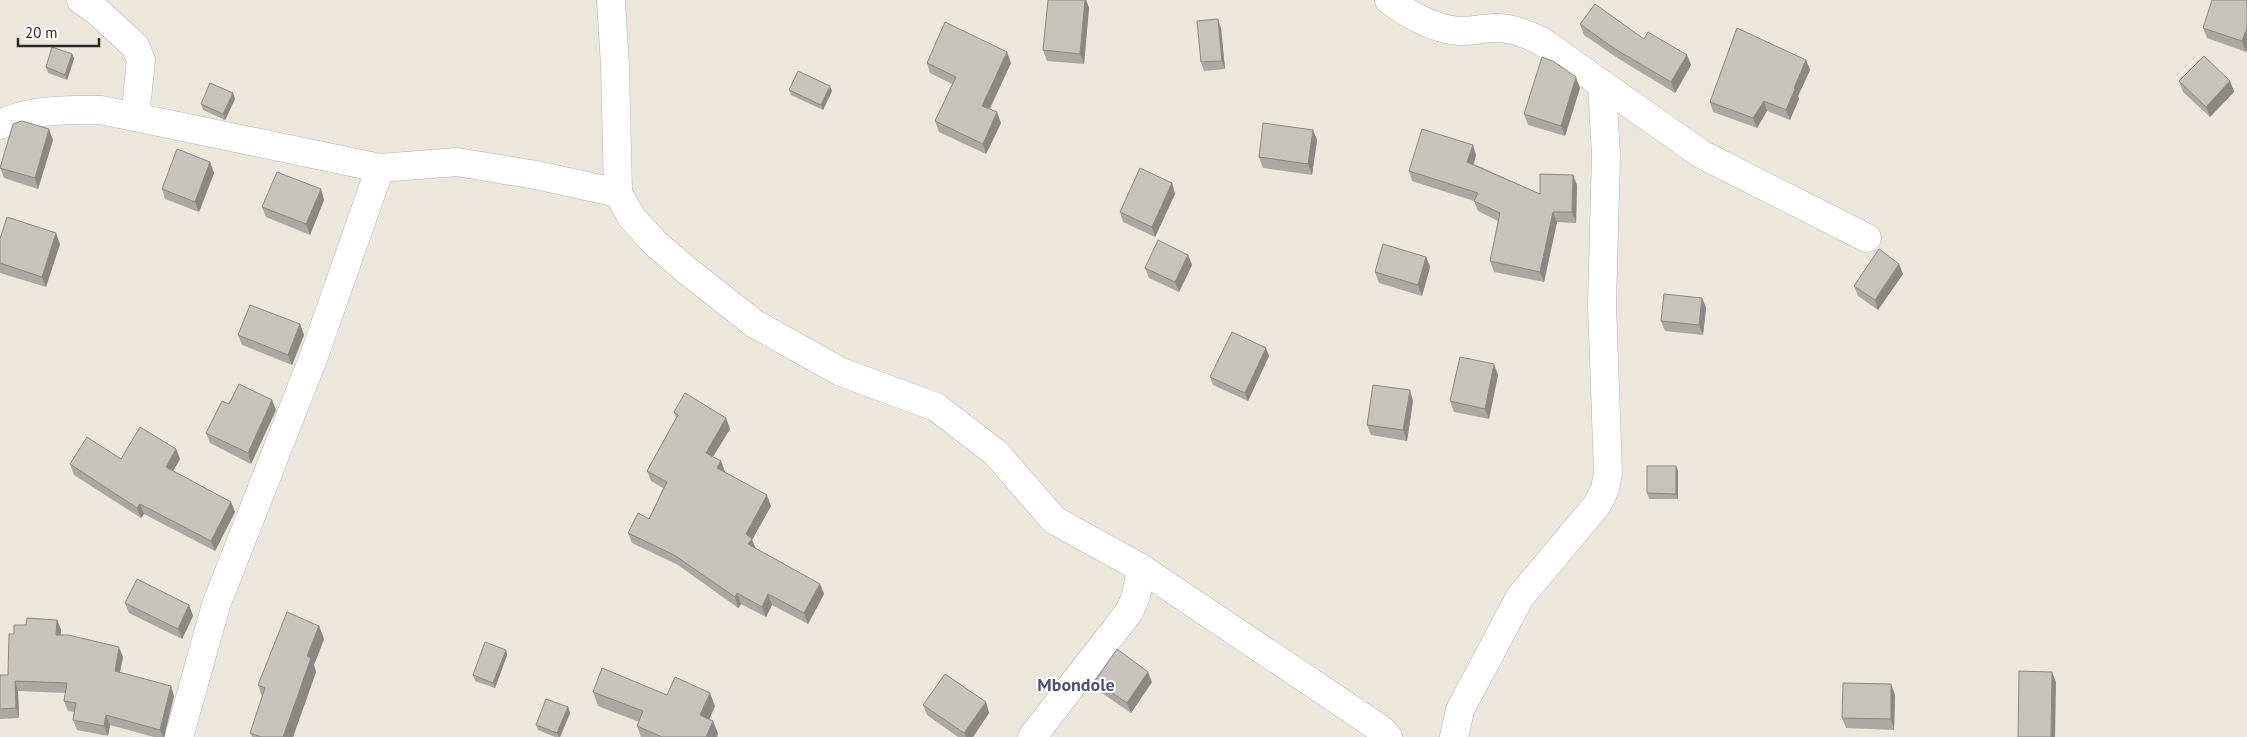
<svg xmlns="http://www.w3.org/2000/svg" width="2247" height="737" font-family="'PT Sans',sans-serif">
  <rect width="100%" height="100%" fill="#ebe7dd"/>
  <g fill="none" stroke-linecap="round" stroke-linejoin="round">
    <g stroke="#b1b2bc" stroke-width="29">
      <g id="street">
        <polyline points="81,0 97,11 135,46 141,60 135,117"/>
        <polyline points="611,0 615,66 618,193 632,218 656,244 685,269 755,324 841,372 936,407 996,453 1054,520 1141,568 1382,730 1388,737"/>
        <path d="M1389,0C1410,15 1433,29 1459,31C1470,32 1482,28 1494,28C1511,27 1526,34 1541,41L1701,154L1867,238"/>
        <path d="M0,125C21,110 75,109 101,110L380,168L457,162L536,175L618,193"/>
        <polyline points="179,737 216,605 314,356 380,168"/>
        <polyline points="1032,737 1129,612 1136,596 1141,568"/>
        <polyline points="1454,737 1460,710 1520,597 1597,505 1605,489 1608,473 1602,303 1606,155 1602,86"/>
      </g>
    </g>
    <use href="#street" stroke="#fff" stroke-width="28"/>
  </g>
  <g fill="#aaa8a3">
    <polygon points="1048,0 1086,0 1089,8 1084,64 1047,61 1043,50"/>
    <polygon points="2247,0 2247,49 2246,52 2207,38 2203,28"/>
    <polygon points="1580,24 1687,55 1691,65 1675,93 1619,59 1584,35"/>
    <polygon points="1221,28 1225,69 1204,71 1201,62"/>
    <polygon points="72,54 74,59 67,80 48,73 46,67"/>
    <polygon points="1806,60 1810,70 1798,96 1799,99 1790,120 1767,111 1757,128 1713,112 1710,102"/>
    <polygon points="927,63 1011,63 990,109 1001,123 986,154 939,132 935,121 952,84 930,73"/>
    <polygon points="2179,81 2230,81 2234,92 2210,117 2183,92"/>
    <polygon points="1580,88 1565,136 1528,125 1524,114"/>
    <polygon points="789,90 832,91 823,110 791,95"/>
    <polygon points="233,93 235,99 225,120 203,110 201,104"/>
    <polygon points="1313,130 1317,140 1312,175 1263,168 1259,157"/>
    <polygon points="53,140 38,189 4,178 0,167"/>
    <polygon points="1476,155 1474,164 1540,194 1577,185 1576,223 1557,222 1544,282 1494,272 1490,261 1498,221 1478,211 1474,201 1412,181 1409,171"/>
    <polygon points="210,162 214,173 199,212 165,199 162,189"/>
    <polygon points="1172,183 1175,194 1155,237 1123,222 1120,212"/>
    <polygon points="321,189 324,200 310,235 266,217 262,207"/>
    <polygon points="0,239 60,244 46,287 0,273"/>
    <polygon points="1188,255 1192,265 1179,292 1149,278 1145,268"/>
    <polygon points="1426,257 1430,267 1422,296 1379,283 1375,272"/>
    <polygon points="1899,264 1903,274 1878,310 1858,296 1854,286"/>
    <polygon points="1702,298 1706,308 1703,335 1665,331 1661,321"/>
    <polygon points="300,324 304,335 292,365 242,345 238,335"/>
    <polygon points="1269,356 1248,401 1213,385 1210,377"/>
    <polygon points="1498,375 1489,419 1454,412 1450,401"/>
    <polygon points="272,400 276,410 251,464 210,443 206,433 229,404"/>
    <polygon points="1413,401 1407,441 1371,435 1367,425"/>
    <polygon points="674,412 726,418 730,429 713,457 721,461 725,472 771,506 752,540 755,548 820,584 824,594 808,624 772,605 766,617 741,604 738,608 678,565 632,543 628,533 649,519 663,488 651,481 647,471 676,418"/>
    <polygon points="176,449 180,459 173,471 231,502 235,512 215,551 144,514 141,518 74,475 70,464 121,459"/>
    <polygon points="1678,471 1678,499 1649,499 1647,493"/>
    <polygon points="125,603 189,605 193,616 182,639 129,613"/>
    <polygon points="57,620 61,630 60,635 123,657 120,672 174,696 164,737 154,737 110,725 108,736 77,730 73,720 74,712 68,711 64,701 65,693 18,691 19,718 0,719 0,675 8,675 14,634 26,625"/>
    <polygon points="319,626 324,639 314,665 316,672 293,737 252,737 250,733 262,697 258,685"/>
    <polygon points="506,650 507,655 495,688 475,681 473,675"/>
    <polygon points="1095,681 1152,682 1131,713 1099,691"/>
    <polygon points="1891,684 1895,695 1894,730 1846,728 1842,718"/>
    <polygon points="593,692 715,706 709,719 713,721 718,734 717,737 641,737 637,726 639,722 598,706"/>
    <polygon points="986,702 989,713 973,737 958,737 927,715 923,705"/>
    <polygon points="568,707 570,713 560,737 555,737 538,730 536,725"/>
  </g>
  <g fill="#8b8884">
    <polygon points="1085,0 1086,0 1089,8 1084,64 1080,54"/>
    <polygon points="1218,19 1221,28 1225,69 1222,61"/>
    <polygon points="2247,28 2247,49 2246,52 2242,41"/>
    <polygon points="1007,52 1011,63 986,116 982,106"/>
    <polygon points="72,54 74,59 67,80 65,75"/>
    <polygon points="1687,55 1691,65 1675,93 1671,82"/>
    <polygon points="1806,60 1810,70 1798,96 1799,99 1790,120 1786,110 1794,88"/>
    <polygon points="1576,77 1580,88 1565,136 1561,126"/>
    <polygon points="2230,81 2234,92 2210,117 2206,107"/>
    <polygon points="830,86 832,91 823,110 821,105"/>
    <polygon points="233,93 235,99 225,120 223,114"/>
    <polygon points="1764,101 1767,111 1757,128 1753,118"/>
    <polygon points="997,112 1001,123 986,154 983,144"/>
    <polygon points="49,129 53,140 38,189 35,178"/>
    <polygon points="1313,130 1317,140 1312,175 1308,164"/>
    <polygon points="1473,145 1476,155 1471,172 1467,162"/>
    <polygon points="210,162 214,173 199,212 195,202"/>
    <polygon points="1573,175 1577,185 1576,223 1572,212"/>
    <polygon points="1172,183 1175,194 1155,237 1152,227"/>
    <polygon points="321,189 324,200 310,235 306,224"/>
    <polygon points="1553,212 1557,222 1544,282 1540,272"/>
    <polygon points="56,233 60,244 46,287 42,277"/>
    <polygon points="1188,255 1192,265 1179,292 1175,282"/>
    <polygon points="1426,257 1430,267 1422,296 1418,285"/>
    <polygon points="1899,264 1903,274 1878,310 1875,300"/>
    <polygon points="1702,298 1706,308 1703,335 1699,325"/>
    <polygon points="300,324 304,335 292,365 288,355"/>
    <polygon points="1266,348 1269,356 1248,401 1245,393"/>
    <polygon points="1494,364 1498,375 1489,419 1485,409"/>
    <polygon points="1410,390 1413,401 1407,441 1403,430"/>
    <polygon points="272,400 276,410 251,464 248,453"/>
    <polygon points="726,418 730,429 709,463 706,453"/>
    <polygon points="176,449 180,459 169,478 166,467"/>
    <polygon points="721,461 725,472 721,479 717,468"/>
    <polygon points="1676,466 1678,471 1678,499 1676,494"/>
    <polygon points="767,495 771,506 752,540 756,549 748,544 746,534"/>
    <polygon points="231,502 235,512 215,551 211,541"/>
    <polygon points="140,504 144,514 141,518 137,508"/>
    <polygon points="820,584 824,594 808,624 804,613"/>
    <polygon points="737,593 741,604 738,608 735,597"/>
    <polygon points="768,594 772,605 766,617 762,607"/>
    <polygon points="189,605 193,616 182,639 178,629"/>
    <polygon points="57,620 61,630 60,645 56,635"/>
    <polygon points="319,626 324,639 314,665 316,672 293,737 283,737 307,656"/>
    <polygon points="119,647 123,657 118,681 115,671"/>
    <polygon points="506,650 507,655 495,688 493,683"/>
    <polygon points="1148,672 1152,682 1131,713 1127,703"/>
    <polygon points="2052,672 2056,682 2055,737 2051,737"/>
    <polygon points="15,681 18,691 19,718 16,708"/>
    <polygon points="1891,684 1895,695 1894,730 1891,719"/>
    <polygon points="171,686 174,696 164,737 163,737 160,730"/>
    <polygon points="710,693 715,706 705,729 700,715"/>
    <polygon points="986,702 989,713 973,737 966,737 964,733"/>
    <polygon points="568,707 570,713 560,737 559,737 557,733"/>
    <polygon points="106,715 110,725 108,736 104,726"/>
    <polygon points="713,721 718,734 717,737 706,737"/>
  </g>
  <g fill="#c6c3bd" stroke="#8b8884">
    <polygon points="1048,0 1085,0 1080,54 1043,50"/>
    <polygon points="2212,0 2247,0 2247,28 2242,41 2203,28"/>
    <polygon points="1595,4 1644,39 1648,32 1687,55 1671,82 1615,49 1580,24"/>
    <polygon points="1218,19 1222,61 1201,62 1197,21"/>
    <polygon points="945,22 1007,52 982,106 997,112 983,144 935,121 956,77 927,63"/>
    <polygon points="1737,28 1806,60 1794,88 1795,89 1786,110 1764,101 1753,118 1710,102"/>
    <polygon points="52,47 72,54 65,75 46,67"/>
    <polygon points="2204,56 2230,81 2206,107 2179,81"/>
    <polygon points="1542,57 1553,61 1576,77 1561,126 1524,114"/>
    <polygon points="798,71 830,86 821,105 789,90"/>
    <polygon points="210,83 233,93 223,114 201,104"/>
    <polygon points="22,121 49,129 35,178 0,168 13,124"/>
    <polygon points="1263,123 1313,130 1308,164 1259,157"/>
    <polygon points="1422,129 1473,145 1467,162 1540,194 1540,174 1573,175 1572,212 1553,212 1540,272 1490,261 1500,213 1474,201 1478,193 1409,171"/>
    <polygon points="177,149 210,162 195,202 162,189"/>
    <polygon points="1140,168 1172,183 1152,227 1120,212"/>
    <polygon points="277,172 321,189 306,224 262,207"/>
    <polygon points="7,217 56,233 42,277 0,263 0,239"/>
    <polygon points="1158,240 1188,255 1175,282 1145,268"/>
    <polygon points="1383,244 1426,257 1418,285 1375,272"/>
    <polygon points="1879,249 1899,264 1875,300 1854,286"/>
    <polygon points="1664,294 1702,298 1699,325 1661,321"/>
    <polygon points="250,305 300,324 288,355 238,335"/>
    <polygon points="1232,332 1266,348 1245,393 1210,377"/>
    <polygon points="1460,357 1494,364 1485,409 1450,401"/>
    <polygon points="239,384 272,400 248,453 206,433 222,401 229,404"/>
    <polygon points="1373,385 1410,390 1403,430 1367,425"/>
    <polygon points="685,393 726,418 706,453 721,461 717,468 767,495 746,534 752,539 748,544 820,584 804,613 768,594 762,607 737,593 735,597 674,555 628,533 638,513 649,519 667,482 647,471 678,415 674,412"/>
    <polygon points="140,427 176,449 166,467 231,502 211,541 140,504 137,508 70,464 87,437 121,459"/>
    <polygon points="1647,466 1676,466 1676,494 1647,493"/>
    <polygon points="137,579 189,605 178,629 125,603"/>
    <polygon points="287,612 319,626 307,656 311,658 283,737 261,737 250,733 265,688 258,685"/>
    <polygon points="27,618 57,620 56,635 68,635 119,647 115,671 171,686 160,730 106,715 104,726 73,720 76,703 64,701 67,683 15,681 16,708 0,709 0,675 8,675 9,634 14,634 14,625 26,625"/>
    <polygon points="485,642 506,650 493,683 473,675"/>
    <polygon points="1117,649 1148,672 1127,703 1095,681"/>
    <polygon points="602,668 667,695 675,677 710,693 700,715 713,721 706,737 662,737 637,726 643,711 593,692"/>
    <polygon points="2019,671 2052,672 2051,737 2018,737"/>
    <polygon points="945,674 986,702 964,733 923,705"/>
    <polygon points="1843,683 1891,684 1891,719 1842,718"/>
    <polygon points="546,699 568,707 557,733 536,725"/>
  </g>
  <g text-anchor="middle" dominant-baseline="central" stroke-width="4" stroke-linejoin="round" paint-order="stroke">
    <g font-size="18" font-weight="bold" fill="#4f5177" stroke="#fff">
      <text x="1076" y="684">Mbondole</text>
    </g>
  </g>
  <path d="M18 38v8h81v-8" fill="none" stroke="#2a2a2a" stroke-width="2.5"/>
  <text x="25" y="38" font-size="15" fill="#2a2a2a" stroke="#ffffff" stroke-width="4" paint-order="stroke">20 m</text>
</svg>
